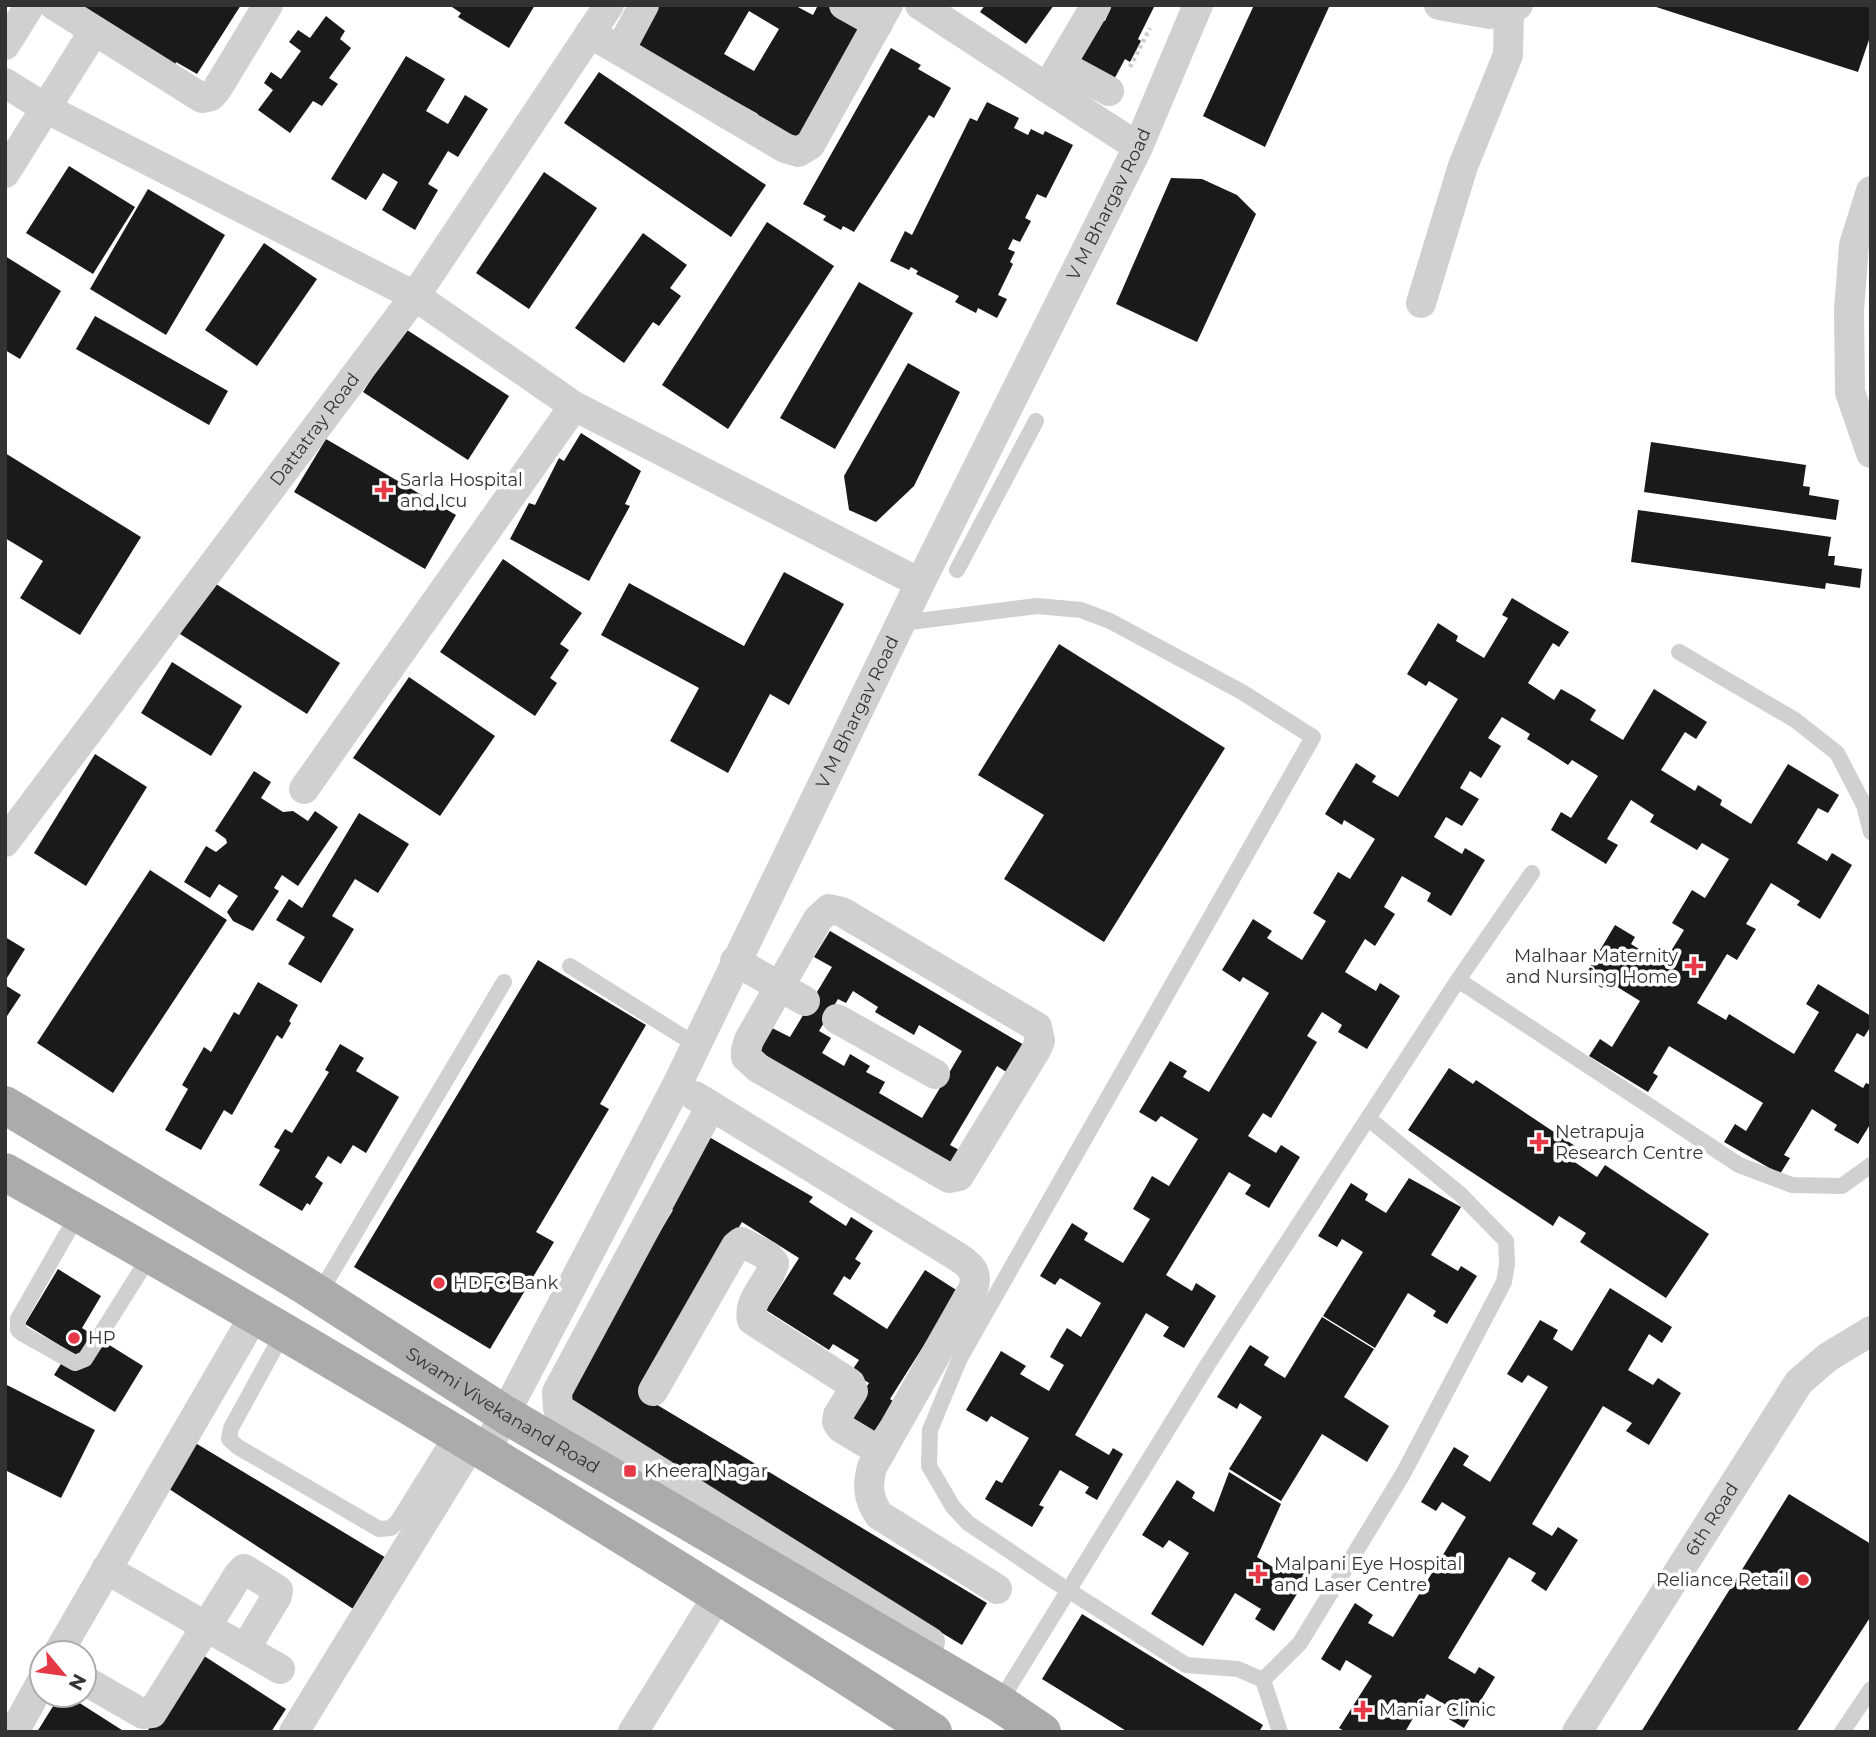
<svg xmlns="http://www.w3.org/2000/svg" width="1876" height="1737" font-family="Montserrat,sans-serif">
  <rect width="100%" height="100%" fill="#fff"/>
  <g fill="#1a1a1a" fill-rule="evenodd">
    <polygon points="80,5 241,5 197,74 176,62 175,65"/>
    <polygon points="449,5 535,5 509,48 458,17 461,13"/>
    <path d="M655,5H794L813,15L818,5H827L863,25L796,146L753,122L758,114L636,46ZM749,11L779,29L754,71L724,54Z"/>
    <polygon points="985,5 1054,5 1026,44 980,12"/>
    <polygon points="1112,5 1155,5 1138,39 1141,41 1130,62 1125,59 1111,85 1077,67 1095,15 1105,21"/>
    <polygon points="1254,5 1329,7 1265,147 1203,116"/>
    <polygon points="1650,5 1871,5 1871,34 1858,72"/>
    <polygon points="326,16 345,31 340,39 351,48 329,78 338,84 322,106 313,101 290,133 258,110 273,90 264,83 271,72 281,79 301,51 289,42 298,30 310,38"/>
    <polygon points="891,48 921,65 918,69 951,88 934,118 929,115 854,232 843,226 841,230 823,220 826,216 803,204"/>
    <polygon points="406,56 445,79 426,111 448,124 465,95 488,109 458,157 448,151 428,184 438,190 415,230 382,210 398,182 383,173 366,200 331,179"/>
    <polygon points="599,72 766,185 731,237 564,123"/>
    <polygon points="987,102 1019,118 1014,128 1028,135 1031,129 1043,135 1045,131 1073,145 1046,198 1037,194 1025,218 1031,221 1020,242 1013,239 1008,249 1015,252 1010,262 1013,264 998,295 1007,299 997,318 978,308 976,313 955,302 959,296 916,274 918,271 911,267 909,270 890,261 905,231 912,235 970,118 977,121"/>
    <polygon points="69,166 135,207 93,274 26,233"/>
    <polygon points="544,172 597,208 529,309 476,273"/>
    <polygon points="1171,178 1202,179 1237,195 1256,214 1197,342 1116,304"/>
    <polygon points="148,189 225,235 166,335 90,289"/>
    <polygon points="767,222 834,266 728,429 662,385"/>
    <polygon points="643,233 687,265 670,288 681,296 659,326 653,322 624,363 575,328"/>
    <polygon points="264,243 317,279 257,366 205,330"/>
    <polygon points="5,256 61,291 20,359 5,350"/>
    <polygon points="859,282 913,313 835,449 780,418"/>
    <polygon points="95,316 228,391 209,425 76,349"/>
    <polygon points="404,328 509,396 468,460 363,392"/>
    <polygon points="908,363 960,392 914,486 876,522 849,510 844,476"/>
    <polygon points="581,433 641,471 625,504 630,506 589,581 510,539 529,503 535,505 559,458 564,461"/>
    <polygon points="326,439 456,515 425,569 294,492"/>
    <polygon points="1651,442 1806,465 1803,486 1810,487 1809,495 1839,500 1836,520 1644,492"/>
    <polygon points="5,453 141,537 80,635 20,598 43,561 5,538"/>
    <polygon points="1638,510 1831,537 1828,556 1835,556 1834,565 1862,569 1860,588 1826,583 1825,589 1631,562"/>
    <polygon points="503,559 582,613 560,644 569,650 550,678 557,683 535,716 440,652"/>
    <polygon points="784,572 844,604 789,705 770,694 728,773 670,741 699,688 601,635 629,583 744,646"/>
    <polygon points="213,582 340,663 307,714 180,634"/>
    <polygon points="1512,598 1569,632 1559,647 1553,643 1528,683 1554,700 1561,689 1577,698 1596,710 1590,720 1623,740 1654,689 1707,722 1696,739 1685,732 1661,770 1695,791 1698,785 1722,800 1720,805 1751,824 1788,764 1839,795 1828,813 1818,808 1797,843 1827,861 1832,853 1852,865 1820,919 1797,905 1800,901 1771,883 1746,924 1756,929 1737,960 1727,954 1697,1003 1726,1020 1729,1014 1794,1054 1819,1012 1806,1004 1818,984 1871,1016 1871,1026 1864,1037 1857,1033 1834,1071 1863,1088 1866,1083 1871,1085 1871,1123 1858,1144 1834,1130 1837,1125 1812,1109 1784,1155 1790,1158 1780,1174 1724,1142 1735,1124 1746,1131 1763,1103 1669,1046 1653,1073 1658,1076 1648,1092 1589,1056 1600,1039 1612,1047 1640,1001 1606,980 1602,988 1584,977 1615,925 1635,937 1631,944 1663,964 1684,930 1672,923 1692,890 1705,898 1729,859 1702,843 1697,850 1650,822 1654,815 1631,800 1607,839 1618,845 1606,864 1551,830 1561,812 1571,818 1598,776 1572,760 1568,765 1545,750 1527,739 1530,734 1502,717 1488,738 1501,746 1481,778 1470,771 1460,788 1479,799 1462,826 1446,817 1434,837 1462,854 1465,848 1485,860 1451,916 1427,901 1431,893 1402,876 1384,907 1395,914 1375,946 1365,939 1345,972 1376,991 1380,983 1400,996 1367,1049 1338,1032 1342,1025 1322,1012 1307,1036 1317,1042 1271,1118 1263,1113 1248,1136 1276,1153 1281,1145 1300,1157 1269,1208 1245,1194 1251,1185 1229,1172 1166,1275 1192,1291 1196,1283 1216,1296 1184,1348 1163,1336 1169,1327 1146,1313 1075,1435 1109,1455 1113,1448 1123,1454 1097,1500 1085,1493 1089,1487 1060,1470 1039,1505 1044,1507 1032,1527 985,1499 996,1480 1002,1483 1029,1438 991,1416 987,1422 966,1410 1001,1351 1026,1366 1020,1374 1049,1391 1064,1365 1050,1357 1059,1341 1067,1328 1081,1337 1101,1303 1060,1278 1055,1285 1040,1276 1072,1223 1088,1233 1084,1240 1123,1263 1150,1219 1133,1209 1152,1176 1169,1186 1198,1139 1161,1116 1156,1122 1139,1112 1170,1061 1187,1071 1183,1077 1209,1092 1269,993 1243,977 1240,982 1222,970 1253,919 1272,931 1267,938 1302,960 1326,921 1313,913 1323,897 1338,872 1350,879 1375,839 1344,820 1342,825 1325,814 1356,763 1376,776 1372,782 1398,797 1458,699 1429,681 1426,686 1407,674 1438,623 1458,636 1456,641 1484,658 1508,618 1502,615"/>
    <polygon points="1059,644 1225,748 1104,942 1004,879 1044,815 978,775"/>
    <polygon points="172,662 242,706 211,756 141,713"/>
    <polygon points="409,677 495,736 440,816 353,758"/>
    <polygon points="95,754 147,787 86,886 34,853"/>
    <polygon points="254,771 271,782 261,798 283,812 293,811 308,821 315,811 338,827 298,886 282,875 274,888 279,891 253,931 233,921 227,912 238,896 219,884 210,898 184,882 206,846 216,852 227,843 226,839 215,831"/>
    <polygon points="359,813 409,844 378,893 355,879 332,916 354,929 321,983 288,964 305,937 276,920 289,899 302,908"/>
    <polygon points="150,870 227,920 113,1093 37,1043"/>
    <path d="M830,931L1024,1045L1008,1073L997,1066L950,1145L961,1151L951,1168L757,1054L772,1028L790,1037L832,967L814,957ZM853,991L878,1007L875,1012L914,1035L919,1025L962,1051L922,1118L879,1093L885,1082L866,1072L870,1066L850,1054L844,1066L822,1053L831,1038L819,1031L838,999L846,1003Z"/>
    <polygon points="5,937 25,949 5,981"/>
    <polygon points="538,960 646,1025 600,1104 609,1109 536,1232 554,1242 490,1349 354,1267"/>
    <polygon points="258,982 298,1005 289,1021 291,1023 282,1039 277,1035 232,1115 224,1110 201,1150 165,1130 188,1089 182,1085 204,1047 211,1052 234,1012 239,1015"/>
    <polygon points="5,985 21,995 5,1019"/>
    <polygon points="340,1044 364,1058 356,1071 399,1097 366,1153 353,1145 341,1164 328,1156 315,1177 323,1183 310,1205 307,1203 302,1211 259,1185 280,1150 274,1147 285,1129 292,1133 329,1072 325,1070"/>
    <polygon points="1449,1068 1473,1084 1476,1080 1578,1148 1570,1159 1597,1177 1605,1165 1709,1234 1666,1298 1580,1242 1586,1233 1559,1216 1553,1226 1408,1130"/>
    <polygon points="704,1134 813,1197 809,1202 846,1226 851,1217 873,1231 855,1259 861,1263 850,1280 844,1276 833,1294 887,1329 925,1270 961,1293 938,1323 890,1399 899,1405 887,1425 881,1421 873,1433 847,1417 869,1383 851,1372 859,1360 833,1344 829,1350 766,1310 799,1258 742,1222 639,1394 987,1603 962,1645 558,1402 673,1210 662,1204"/>
    <polygon points="1409,1178 1461,1207 1431,1255 1458,1271 1461,1266 1477,1276 1447,1324 1433,1316 1436,1311 1408,1293 1375,1348 1323,1316 1363,1252 1342,1239 1337,1247 1318,1236 1351,1183 1368,1194 1365,1200 1386,1213"/>
    <polygon points="58,1269 101,1296 82,1328 143,1366 115,1412 54,1375 69,1351 25,1324"/>
    <polygon points="1610,1288 1672,1327 1662,1343 1649,1334 1628,1370 1653,1385 1658,1378 1681,1393 1649,1445 1626,1431 1632,1423 1603,1406 1532,1524 1552,1536 1558,1527 1578,1540 1546,1591 1531,1581 1536,1573 1509,1557 1448,1658 1475,1674 1479,1667 1495,1677 1464,1728 1449,1719 1454,1710 1427,1694 1405,1732 1346,1732 1339,1728 1372,1676 1346,1660 1340,1671 1321,1659 1355,1603 1373,1615 1368,1623 1393,1637 1466,1517 1442,1502 1436,1511 1421,1502 1454,1447 1469,1456 1463,1465 1490,1482 1548,1387 1528,1375 1522,1383 1507,1374 1540,1320 1558,1330 1553,1339 1572,1351"/>
    <polygon points="1322,1317 1374,1349 1344,1397 1389,1426 1367,1462 1322,1434 1281,1501 1229,1469 1262,1417 1240,1403 1237,1409 1217,1397 1250,1345 1269,1357 1264,1365 1285,1378"/>
    <polygon points="5,1384 95,1430 61,1498 5,1470"/>
    <polygon points="192,1441 393,1562 361,1614 163,1485"/>
    <polygon points="1229,1472 1281,1504 1257,1557 1284,1574 1290,1565 1308,1576 1274,1631 1255,1619 1261,1609 1235,1593 1203,1646 1151,1614 1189,1553 1169,1540 1163,1548 1142,1535 1177,1480 1195,1492 1192,1498 1214,1512"/>
    <polygon points="1789,1494 1871,1544 1871,1616 1796,1732 1641,1732"/>
    <polygon points="1082,1614 1263,1725 1259,1732 1128,1732 1042,1679"/>
    <polygon points="198,1652 286,1709 271,1732 151,1732 148,1730"/>
    <polygon points="60,1695 67,1695 125,1732 37,1732"/>
  </g>
  <g fill="none" stroke-linecap="round" stroke-linejoin="round">
    <polyline stroke="#cdcdcd" stroke-width="4.5" stroke-dasharray="3.5 3.5" stroke-linecap="butt" points="1130,67 1150,28"/>
    <g stroke="#d0d0d0" stroke-width="16">
      <polyline points="957,570 1036,421"/>
      <polyline points="902,623 1037,606 1081,610 1110,621 1242,692 1313,737 960,1358 930,1430 929,1466 953,1507 968,1523 1057,1583 1186,1665 1238,1669 1263,1680 1300,1643 1403,1474 1504,1282 1507,1264 1506,1241 1461,1195 1369,1119"/>
      <polyline points="1679,652 1795,720 1837,753 1864,805 1871,832"/>
      <polyline points="570,966 696,1045"/>
      <polyline points="1458,980 1739,1165 1792,1185 1842,1186 1871,1165"/>
      <polyline points="78,1214 18,1319 18,1330 23,1334 75,1363 85,1359 150,1256"/>
      <polyline points="319,1294 504,982"/>
      <polyline points="283,1333 231,1428 229,1439 238,1447 379,1529 391,1528 398,1521 454,1431"/>
      <polyline points="1263,1680 1280,1732"/>
      <polyline points="999,1703 1208,1364 1458,980 1532,873"/>
      <polyline points="1842,1732 1871,1689"/>
    </g>
    <g stroke="#d0d0d0" stroke-width="30">
      <polyline points="54,5 202,98 211,96 217,89 268,5"/>
      <polyline points="844,5 878,24"/>
      <polyline points="920,5 1138,147"/>
      <polyline points="1439,5 1490,14 1518,5"/>
      <polyline points="590,33 785,148 798,152 810,145 888,5"/>
      <polyline points="5,45 30,5"/>
      <polyline points="620,50 644,5"/>
      <polyline points="1061,65 1109,91"/>
      <polyline points="5,83 47,109 415,296 574,406 920,583"/>
      <polyline points="1047,88 1096,5"/>
      <polyline points="5,173 94,31"/>
      <polyline points="1871,191 1854,245 1849,310 1850,392 1871,453"/>
      <polyline points="1421,303 1463,166 1508,55 1509,9"/>
      <polyline points="304,789 574,406"/>
      <path id="s1" d="M5,842L415,296L609,5"/>
      <polygon points="829,909 842,912 1037,1027 1040,1041 1036,1050 959,1176 949,1178 758,1068 746,1057 746,1050 749,1040 818,919"/>
      <polyline points="735,961 805,1001"/>
      <polyline points="837,1019 935,1074"/>
      <path d="M695,1096L945,1249C962,1260 981,1267 973,1289L872,1467C867,1485 868,1499 879,1515L997,1589"/>
      <polyline points="711,1106 557,1392 558,1408 930,1642"/>
      <path d="M653,1391L736,1246L741,1242L768,1256L774,1263C770,1283 747,1299 752,1320L850,1383L853,1391L838,1415L837,1422L841,1428L881,1452"/>
      <path id="s2" d="M486,1450L677,1085L920,583L1138,147L1198,5"/>
      <polyline points="106,1569 280,1669"/>
      <polyline points="58,1653 254,1316"/>
      <polyline points="84,1680 143,1714 152,1713 239,1574 244,1569 278,1590 277,1596 245,1649"/>
      <polyline points="14,1732 42,1681"/>
      <polyline points="294,1732 472,1443"/>
      <polyline points="633,1732 719,1594"/>
      <path id="s3" d="M1577,1732L1799,1382L1828,1357L1871,1331"/>
    </g>
    <g stroke="#ababab" stroke-width="38">
      <path id="s4" d="M5,1105L304,1285L506,1415L999,1703L1042,1732"/>
      <path d="M5,1172C320,1349 630,1535 933,1732"/>
    </g>
  </g>
  <g fill="#e63946" stroke="#fff" stroke-width="2.5">
    <path d="M380.5 479.5h7v7h7v7h-7v7h-7v-7h-7v-7h7z"/>
    <path d="M1690.5 955.5h7v7h7v7h-7v7h-7v-7h-7v-7h7z"/>
    <path d="M1535.5 1131.5h7v7h7v7h-7v7h-7v-7h-7v-7h7z"/>
    <circle cx="439" cy="1283" r="7"/>
    <circle cx="74" cy="1338" r="7"/>
    <rect x="623" y="1464" width="14" height="14" rx="3.5"/>
    <path d="M1254.5 1563.5h7v7h7v7h-7v7h-7v-7h-7v-7h7z"/>
    <circle cx="1803" cy="1580" r="7"/>
    <path d="M1359.5 1699.5h7v7h7v7h-7v7h-7v-7h-7v-7h7z"/>
  </g>
  <g text-anchor="middle" dominant-baseline="central" stroke-width="7" stroke-linejoin="round" paint-order="stroke">
    <g font-size="18" fill="#333" stroke="#fff">
      <text stroke="none"><textPath href="#s2" startOffset="1393">V M Bhargav Road</textPath></text>
      <text stroke="none"><textPath href="#s1" startOffset="516">Dattatray Road</textPath></text>
      <text stroke="none"><textPath href="#s2" startOffset="826">V M Bhargav Road</textPath></text>
      <text stroke="none"><textPath href="#s4" startOffset="584">Swami Vivekanand Road</textPath></text>
      <text stroke="none"><textPath href="#s3" startOffset="252">6th Road</textPath></text>
    </g>
    <g font-size="18" fill="#333" stroke="#fff" text-anchor="start">
      <text x="400" y="480">Sarla Hospital<tspan x="400" dy="21">and Icu</tspan></text>
      <text x="1678" y="956" text-anchor="end">Malhaar Maternity<tspan x="1678" dy="21">and Nursing Home</tspan></text>
      <text x="1555" y="1132">Netrapuja<tspan x="1555" dy="21">Research Centre</tspan></text>
      <text x="453" y="1283">HDFC Bank</text>
      <text x="88" y="1338">HP</text>
      <text x="644" y="1471">Kheera Nagar</text>
      <text x="1274" y="1564">Malpani Eye Hospital<tspan x="1274" dy="21">and Laser Centre</tspan></text>
      <text x="1789" y="1580" text-anchor="end">Reliance Retail</text>
      <text x="1379" y="1710">Maniar Clinic</text>
    </g>
  </g>
  <rect width="1876" height="1737" fill="none" stroke="#333333" stroke-width="14"/>
  <g transform="translate(63 1674) rotate(119)"><circle r="33" fill="#ffffff" stroke="#adadad" stroke-width="2"/>
  <path d="M0-5L12 26L0 18L-12 26Z" fill="#e63946"/>
  <text y="-10" font-size="19" font-weight="bold" text-anchor="middle" fill="#333333">N</text>
  </g>
</svg>
